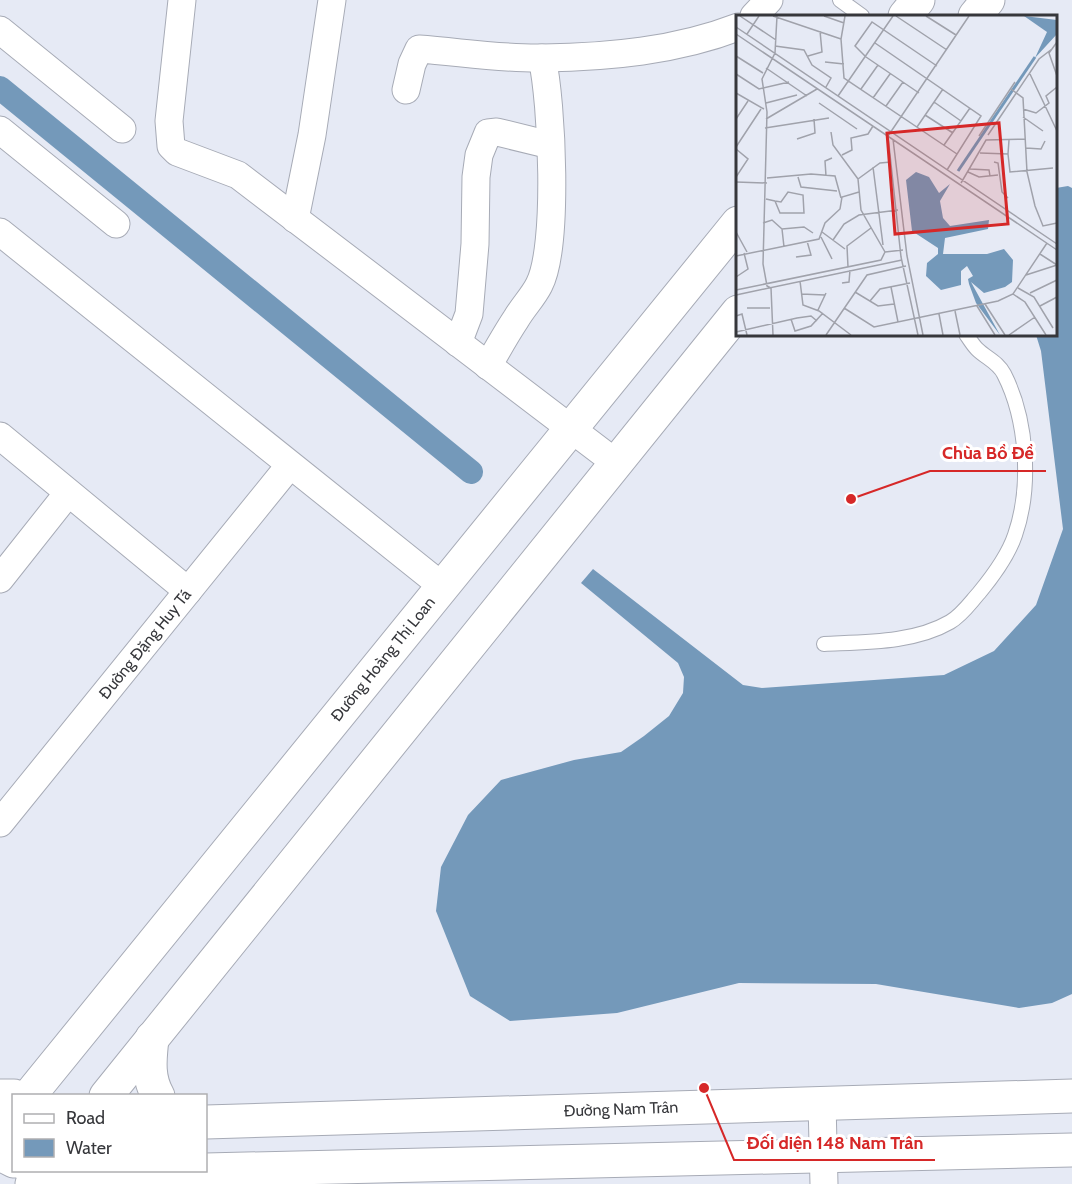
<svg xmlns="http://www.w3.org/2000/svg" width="1072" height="1184" font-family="Cabin,sans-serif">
  <rect width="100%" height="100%" fill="#e6eaf5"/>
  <polygon fill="#7499ba" points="1068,186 1072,188 1072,994 1052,1003 1019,1008 876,984 739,983 617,1013 510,1021 470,996 436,911 441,867 468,815 501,780 574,760 621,752 644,736 669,716 683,693 684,677 678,663 581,583 593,569 743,685 762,688 944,675 994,651 1036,605 1063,529 1041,351 1036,335 1056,334 1056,188"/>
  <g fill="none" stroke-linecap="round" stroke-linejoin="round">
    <polyline stroke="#7499ba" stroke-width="24" points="0,88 471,472"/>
    <g stroke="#a7abb6" stroke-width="16">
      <g id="service">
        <polyline points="840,0 862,16"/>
        <path d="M824,644C865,642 914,643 950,622C962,615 970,603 979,593C993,576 1008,556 1015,535C1032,486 1027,419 1004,374C998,362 986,358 977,349C973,345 970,340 966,334"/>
      </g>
    </g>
    <g stroke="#a7abb6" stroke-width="29">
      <g id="minor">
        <polyline points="182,0 169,121 171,146 177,152 238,175 616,463"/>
        <polyline points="754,16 769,0"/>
        <polyline points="0,30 122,129"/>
        <path d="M406,90L412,64L419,49C460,52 502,59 543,58C608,57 676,51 738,27"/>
        <polyline points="0,130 116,224"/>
        <polyline points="295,219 312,135 332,0"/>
        <polyline points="0,232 442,586"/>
        <polyline points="458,343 469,314 475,244 476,177 479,155 488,133 497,132 550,145"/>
        <path d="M488,366C497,350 506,334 516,319C523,307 533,297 539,285C559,247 552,102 542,58"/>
        <polyline points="0,436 188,591"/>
        <polyline points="0,579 68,493"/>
        <polyline points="0,823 290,465"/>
        <polyline points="822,1103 824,1184"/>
      </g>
    </g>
    <g stroke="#a7abb6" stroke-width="35">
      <g id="tertiary">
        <polyline points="0,1096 14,1096"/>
        <polyline points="206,1122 1072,1096"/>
        <polyline points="0,1154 14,1161"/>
        <polyline points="31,1170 39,1175 191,1170"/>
        <polyline points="206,1170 1072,1150"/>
      </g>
    </g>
    <g stroke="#a7abb6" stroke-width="35">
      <g id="secondary">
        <polyline points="905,16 918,0"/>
        <polyline points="975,16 988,0"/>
        <path d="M152,1038C150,1058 147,1077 158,1096"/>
        <polyline points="29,1096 738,223"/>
        <polyline points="106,1096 738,312"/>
        <polyline points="0,1131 14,1115"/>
        <polyline points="32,1184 43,1170"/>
      </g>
    </g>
    <use href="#service" stroke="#fff" stroke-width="14"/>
    <use href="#minor" stroke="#fff" stroke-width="27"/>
    <use href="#tertiary" stroke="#fff" stroke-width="33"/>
    <use href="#secondary" stroke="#fff" stroke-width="33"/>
  </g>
  <g text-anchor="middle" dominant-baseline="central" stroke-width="6" stroke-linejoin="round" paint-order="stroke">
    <g font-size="16" fill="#36373b" stroke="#fff">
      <text transform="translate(145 644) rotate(-51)">Đường Đặng Huy Tá</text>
      <text transform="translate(383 659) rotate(-51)">Đường Hoàng Thị Loan</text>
      <text transform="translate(621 1109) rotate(-2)">Đường Nam Trân</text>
    </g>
  </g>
  <g transform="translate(736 15)">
    <rect width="321" height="321" fill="#e6eaf5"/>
    <path d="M288,1L321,5V19L299,43L311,17ZM180,157L193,162L203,178L214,169L204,186L207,203L214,211L253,205L252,214L209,223L207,239H251L268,234L277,245L276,267L269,272L248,278L235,267L264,320L240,288L233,269L232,264L237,261L231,251L225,256V270L205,275L190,261L191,248L202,239V233L176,216L170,165Z" fill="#7499ba"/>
    <path fill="none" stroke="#7499ba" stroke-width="3" d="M222,156L299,42"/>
    <path fill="none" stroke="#a0a2ab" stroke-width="1.5" d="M4,1L40,25M37,1L105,24M88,1L108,8M109,1L105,24L108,63L221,139M160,1L211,35M190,1L220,20M0,12L321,229M0,19L321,235M11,19L23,1M321,27L313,38L321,61M139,28L245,101L211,155M39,31L68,35L76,50L95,63L90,72M0,41L27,58M72,41L86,37L84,16M130,42L119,31L136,7L201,51M130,42L183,78M89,47L108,49M30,53L71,81M0,59L23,74L53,67M294,59L321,116M125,74L142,50M275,74L287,83L291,157L299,191L307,211L321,208M0,78L28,94M102,81L157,1M137,83L154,59M198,87L225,106M30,88L61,80M83,88L121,114M150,91L167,67M287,94L300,98L313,88L310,81L321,72M189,100L217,118M287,102L307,116M0,104L12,86M30,104L81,74M181,112L207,74M29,113L93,103M95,117L97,130L122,164M252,120L303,44L316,34M243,121L279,67M61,124L79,118L78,104M157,124L171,241L187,320M208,130L234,93M0,132L25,94M290,133L305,134L309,126M0,134L12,144L0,162M244,138L272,139L273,125M272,139L274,157L317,153M106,140L116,135L115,123L132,119L137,111M258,147L262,148L266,177L272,183M137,152L147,230M234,154L253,155L254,161M232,157L243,162L262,160M90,161L89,146L96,143M62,162L65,172L101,176M31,163L75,159L99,161L105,183M0,167L31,168M225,168L250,125L289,124M30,184L39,186L45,187L52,177L67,180L68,198H44L39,186M27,208L36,205L46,214L68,212L77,218M46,214L48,232M0,217L11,237M86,217L109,234M85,222L96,244M97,225L108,209L123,200L162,195M149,237L125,195L122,164L144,148L155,147M149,237L167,235M304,239L321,250M0,241L83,224L89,208L104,194L106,182L123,177M60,242L75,240L71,226M112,252L111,231L135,213M290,260L321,250M0,262L12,254L8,238M64,266L67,290L83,296L115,320M106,268L113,267L114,255M155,272L162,307M282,273L298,282L317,313M0,275L145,245L149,237M119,277L142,291L158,289M294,278L321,265M65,279L89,280M277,279L289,287L310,320M0,280L166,245M134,286L144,274L174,268M249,289L269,320M241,291L259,320M304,291L321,282M11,293H34M108,293L138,312L262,286L277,279L311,228M82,295L90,278M219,296L224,320M203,299L207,320M0,301L6,299L11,320M55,304L59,316L75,311L87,298M0,317L61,303L75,301L81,306M37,320L35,273L31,271L27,249L31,97L26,64L39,38L41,1M90,320L131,260L170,251M182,320L165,242L152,121L233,1M273,320L299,302"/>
    <path fill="#d62828" fill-opacity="0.15" stroke="#d62828" stroke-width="3" d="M263,108L272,209L159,219L151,118Z"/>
    <rect width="321" height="321" fill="none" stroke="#36373b" stroke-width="3"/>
  </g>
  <path fill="none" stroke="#d62828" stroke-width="2" d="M851 499L930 471H1046M704 1088L734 1160H935"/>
  <g fill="#d62828" stroke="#fff" stroke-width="2">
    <circle cx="851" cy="499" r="6"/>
    <circle cx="704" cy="1088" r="6"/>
  </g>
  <g font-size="18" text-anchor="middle" font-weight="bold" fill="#d62828" stroke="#fff" stroke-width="6" stroke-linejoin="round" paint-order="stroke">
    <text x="988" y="459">Chùa Bồ Đề</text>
    <text x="835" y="1149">Đối diện 148 Nam Trân</text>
  </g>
  <rect x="12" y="1094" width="195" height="78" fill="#ffffff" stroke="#afafb1" stroke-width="1.5"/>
  <rect x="24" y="1114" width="30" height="9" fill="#ffffff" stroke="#afafb1" stroke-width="1.5"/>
  <text x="66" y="1124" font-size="18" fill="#36373b">Road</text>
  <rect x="24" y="1139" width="30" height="18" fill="#7499ba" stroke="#afafb1" stroke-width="1.5"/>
  <text x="66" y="1154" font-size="18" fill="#36373b">Water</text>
</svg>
